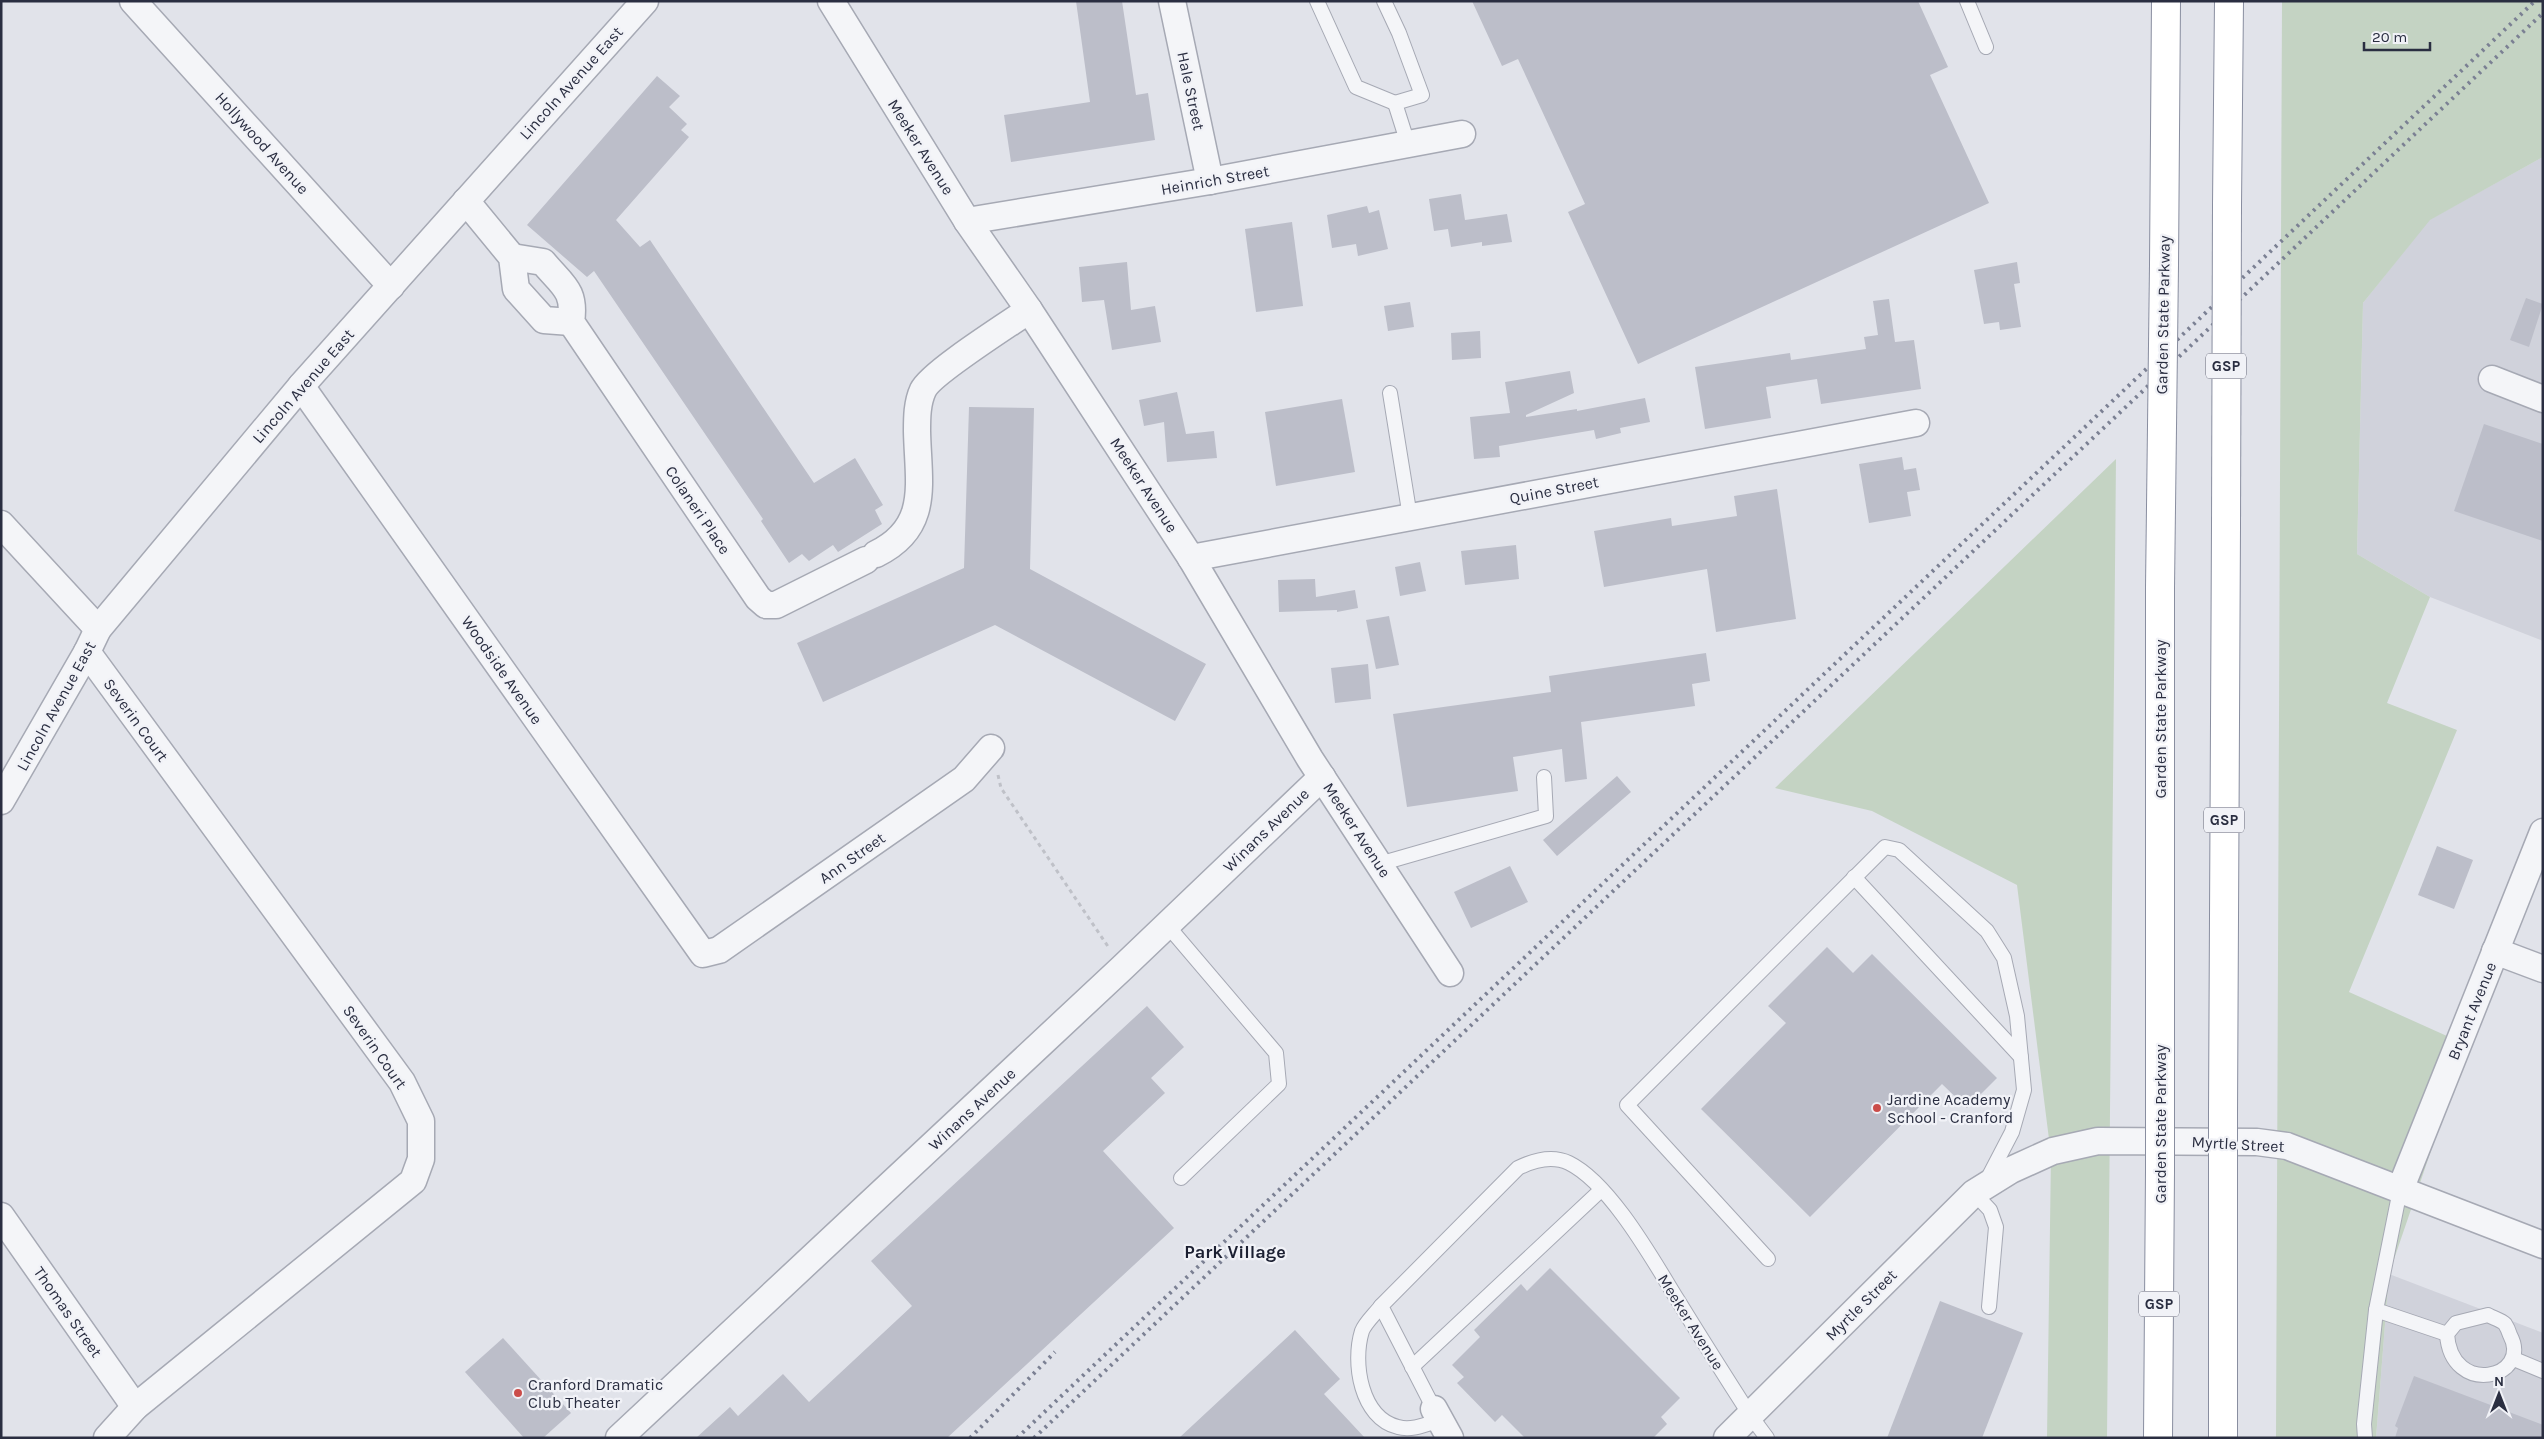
<svg xmlns="http://www.w3.org/2000/svg" width="2544" height="1439" font-family="Karla,sans-serif">
  <rect width="100%" height="100%" fill="#e1e3ea"/>
  <g fill="#d0d2db">
    <polygon points="2543,157 2543,641 2430,597 2357,554 2363,303 2429,220"/>
    <polygon points="2389,1274 2543,1333 2543,1438 2376,1438"/>
  </g>
  <g fill="#c4d3c3">
    <polygon points="2282,1 2543,1 2543,157 2430,220 2363,303 2357,554 2430,597 2387,703 2457,730 2349,992 2467,1045 2389,1274 2376,1438 2276,1438"/>
    <polygon points="2116,459 2107,1438 2047,1438 2051,1155 2017,885 1872,811 1775,788"/>
  </g>
  <g fill="#bcbec9">
    <polygon points="1076,1 1122,1 1136,95 1148,93 1155,140 1011,162 1004,115 1090,102"/>
    <polygon points="1472,1 1918,1 1948,67 1930,75 1989,203 1638,364 1568,212 1585,204 1518,59 1502,66"/>
    <polygon points="657,76 680,96 669,107 687,124 681,130 689,137 616,220 640,247 650,240 814,483 855,458 883,505 875,510 882,524 838,552 833,545 809,561 802,554 789,563 761,521 763,519 594,271 587,277 527,225"/>
    <polygon points="1461,194 1465,220 1507,214 1512,242 1482,246 1482,242 1451,247 1448,229 1434,231 1429,199"/>
    <polygon points="1367,206 1369,213 1379,210 1388,249 1358,256 1356,244 1332,248 1327,215"/>
    <polygon points="1292,222 1303,306 1256,312 1245,229"/>
    <polygon points="1127,262 1131,310 1155,306 1161,342 1112,350 1104,300 1082,302 1079,267"/>
    <polygon points="2017,262 2020,283 2014,284 2021,327 2000,330 1999,322 1984,324 1974,270"/>
    <polygon points="2526,298 2543,304 2529,347 2510,340"/>
    <polygon points="1889,299 1895,342 1914,340 1921,389 1821,404 1817,379 1766,387 1771,418 1705,429 1695,367 1790,353 1791,360 1866,349 1864,337 1878,335 1873,301"/>
    <polygon points="1410,302 1414,327 1388,331 1384,306"/>
    <polygon points="1480,331 1481,358 1452,360 1451,333"/>
    <polygon points="1570,371 1574,393 1526,415 1526,417 1577,409 1577,411 1645,398 1650,422 1620,428 1621,433 1596,439 1594,430 1499,446 1500,457 1474,459 1470,417 1510,413 1505,382"/>
    <polygon points="1177,392 1186,434 1214,431 1217,458 1167,462 1164,422 1144,426 1139,400"/>
    <polygon points="1342,399 1355,472 1276,486 1265,412"/>
    <polygon points="969,407 1034,408 1030,569 1206,664 1175,721 995,625 823,702 797,643 964,568"/>
    <polygon points="2484,424 2543,444 2543,541 2454,511"/>
    <polygon points="1902,457 1904,470 1916,468 1920,490 1907,492 1911,516 1869,523 1859,464"/>
    <polygon points="1777,489 1796,619 1716,632 1707,569 1604,587 1594,531 1671,518 1672,526 1737,516 1734,496"/>
    <polygon points="1516,545 1519,579 1465,585 1461,551"/>
    <polygon points="1420,562 1426,591 1400,596 1395,567"/>
    <polygon points="1315,579 1316,597 1355,590 1358,608 1337,612 1337,610 1279,612 1278,580"/>
    <polygon points="1389,616 1399,665 1376,669 1366,620"/>
    <polygon points="1706,653 1710,681 1692,684 1695,706 1581,722 1587,779 1565,782 1562,749 1513,757 1518,791 1407,807 1393,714 1551,692 1549,676"/>
    <polygon points="1368,664 1371,699 1335,703 1331,668"/>
    <polygon points="1617,776 1631,792 1557,856 1543,840"/>
    <polygon points="2437,846 2473,860 2454,909 2418,895"/>
    <polygon points="1510,866 1528,902 1471,928 1454,892"/>
    <polygon points="1827,947 1853,973 1872,954 1997,1078 1967,1108 1942,1084 1810,1217 1701,1109 1786,1023 1768,1006"/>
    <polygon points="1147,1006 1184,1047 1151,1078 1165,1093 1103,1151 1174,1228 947,1438 696,1438 730,1407 738,1416 783,1374 809,1402 912,1306 871,1261"/>
    <polygon points="1550,1268 1680,1398 1661,1417 1667,1424 1653,1438 1525,1438 1502,1415 1495,1422 1457,1383 1464,1377 1452,1365 1480,1337 1474,1330 1521,1284 1527,1291"/>
    <polygon points="1940,1301 2023,1333 1982,1438 1887,1438"/>
    <polygon points="1295,1330 1340,1379 1324,1394 1365,1438 1179,1438"/>
    <polygon points="503,1338 571,1413 543,1438 524,1438 465,1372"/>
    <polygon points="2414,1376 2543,1425 2543,1438 2395,1438 2398,1428 2395,1426"/>
  </g>
  <g fill="none" stroke-linecap="round" stroke-linejoin="round">
    <g stroke="#a6a9b4" stroke-width="16">
      <g id="service">
        <polyline points="1317,1 1356,87 1395,103"/>
        <polyline points="1384,1 1399,33 1422,95 1395,103 1408,144"/>
        <polyline points="1967,1 1986,47"/>
        <polyline points="1390,393 1410,517"/>
        <polyline points="1379,864 1546,816 1544,777"/>
        <polyline points="1854,877 2021,1057"/>
        <polyline points="1167,925 1276,1053 1279,1084 1181,1178"/>
        <polyline points="1974,1193 1990,1210 1996,1227 1989,1307"/>
        <polyline points="1768,1259 1627,1105 1885,847 1899,850 1987,931 2004,958 2017,1016 2024,1090 2012,1132 1987,1180"/>
        <path d="M1381,1306C1375,1314 1365,1323 1362,1331C1352,1363 1361,1418 1398,1427C1412,1431 1427,1424 1440,1420"/>
        <polyline points="2376,1310 2447,1334"/>
        <path d="M2488,1315C2493,1318 2501,1320 2505,1324C2507,1327 2509,1332 2510,1335C2533,1378 2451,1398 2447,1334L2456,1323Z"/>
        <polyline points="2514,1359 2543,1371"/>
        <polyline points="1412,1367 1601,1190"/>
        <path d="M1434,1409L1381,1306L1518,1168C1534,1160 1552,1155 1569,1163C1610,1183 1653,1260 1677,1299C1701,1338 1725,1376 1750,1415L1767,1438"/>
        <polyline points="2365,1438 2364,1424 2376,1310 2400,1190"/>
      </g>
    </g>
    <g stroke="#a6a9b4" stroke-width="29">
      <g id="minor">
        <polyline points="133,1 391,286"/>
        <polyline points="831,1 967,221 1029,310 1191,558 1310,759 1450,973"/>
        <polyline points="1172,1 1210,181"/>
        <polyline points="466,201 512,257 516,289 544,320 571,322"/>
        <polyline points="967,221 1210,181 1462,134"/>
        <path d="M512,257L543,262C562,285 576,290 571,322L758,598L766,605H776L866,560"/>
        <polyline points="2492,379 2543,399"/>
        <polyline points="301,386 703,954 719,950 964,779 991,748"/>
        <polyline points="1,524 98,629"/>
        <path d="M876,554C931,527 918,483 917,431C917,418 917,403 923,390C931,373 1009,324 1029,310"/>
        <polyline points="1191,558 1916,423"/>
        <polyline points="87,652 402,1082 421,1121 421,1159 413,1181 135,1407 107,1438"/>
        <polyline points="1,801 87,652 98,629 301,386 645,1"/>
        <polyline points="2495,951 2543,969"/>
        <polyline points="2400,1190 2543,832"/>
        <polyline points="1,1216 135,1407"/>
        <polyline points="1434,1409 1450,1438"/>
        <polyline points="619,1438 1122,968 1322,777"/>
        <polyline points="1727,1438 1974,1193 2011,1170 2053,1151 2098,1141 2257,1142 2287,1146 2543,1245"/>
      </g>
    </g>
    <g stroke="#898ea0" stroke-width="30">
      <g id="motorway">
        <polyline points="2227,205 2229,1"/>
        <polyline points="2164,265 2166,1"/>
        <polyline points="2160,588 2160,1112"/>
        <polyline points="2223,1113 2226,527"/>
        <polyline points="2223,1171 2223,1438"/>
        <polyline points="2158,1438 2160,1171"/>
      </g>
    </g>
    <polyline stroke="#bfc1c8" stroke-width="3" stroke-dasharray="4 4" stroke-linecap="butt" points="998,775 1001,788 1109,948"/>
    <use href="#service" stroke="#f4f5f8" stroke-width="14"/>
    <use href="#minor" stroke="#f4f5f8" stroke-width="26"/>
    <use href="#motorway" stroke="#fff" stroke-width="28"/>
    <g stroke="#7b8093" stroke-width="4" stroke-dasharray="2.5 5" stroke-linecap="butt">
      <polyline points="970,1438 1055,1352"/>
      <polyline points="1017,1438 2535,1"/>
      <polyline points="1034,1438 2543,13"/>
    </g>
    <g stroke="#898ea0" stroke-width="30" stroke-linecap="butt">
      <g id="motorway-bridge">
        <polyline points="2226,527 2227,205"/>
        <polyline points="2160,588 2164,265"/>
        <polyline points="2160,1112 2160,1171"/>
        <polyline points="2223,1171 2223,1113"/>
      </g>
    </g>
    <use href="#motorway-bridge" stroke="#fff" stroke-width="28"/>
  </g>
  <g fill="#cb4d4a" stroke="#f1f2f7" stroke-width="2">
    <circle cx="1877" cy="1108" r="5"/>
    <circle cx="518" cy="1393" r="5"/>
  </g>
  <g text-anchor="middle" dominant-baseline="central" stroke-width="4.5" stroke-linejoin="round" paint-order="stroke">
    <g fill="#f1f2f7" stroke="#666978" stroke-width="1">
      <rect x="2206" y="353.5" width="40" height="25" rx="4"/>
      <rect x="2204" y="807.5" width="40" height="25" rx="4"/>
      <rect x="2139" y="1291.5" width="40" height="25" rx="4"/>
    </g>
    <g font-size="15" font-weight="bold" fill="#2a2e41">
      <text x="2226" y="366">GSP</text>
      <text x="2224" y="820">GSP</text>
      <text x="2159" y="1304">GSP</text>
    </g>
    <g font-size="16" fill="#2a2e41" stroke="#f1f2f7">
      <text transform="translate(571 83) rotate(-48)">Lincoln Avenue East</text>
      <text transform="translate(1191 91) rotate(78)">Hale Street</text>
      <text transform="translate(262 143) rotate(48)">Hollywood Avenue</text>
      <text transform="translate(921 147) rotate(58)">Meeker Avenue</text>
      <text transform="translate(1215 180) rotate(-10)">Heinrich Street</text>
      <text transform="translate(2163 315) rotate(-89)">Garden State Parkway</text>
      <text transform="translate(303 386) rotate(-49)">Lincoln Avenue East</text>
      <text transform="translate(1144 485) rotate(57)">Meeker Avenue</text>
      <text transform="translate(1554 490) rotate(-11)">Quine Street</text>
      <text transform="translate(698 510) rotate(56)">Colaneri Place</text>
      <text transform="translate(502 670) rotate(55)">Woodside Avenue</text>
      <text transform="translate(56 706) rotate(-61)">Lincoln Avenue East</text>
      <text transform="translate(2160 719) rotate(-90)">Garden State Parkway</text>
      <text transform="translate(136 720) rotate(54)">Severin Court</text>
      <text transform="translate(1266 830) rotate(-44)">Winans Avenue</text>
      <text transform="translate(1357 830) rotate(57)">Meeker Avenue</text>
      <text transform="translate(852 858) rotate(-35)">Ann Street</text>
      <text transform="translate(2472 1011) rotate(-68)">Bryant Avenue</text>
      <text transform="translate(375 1047) rotate(55)">Severin Court</text>
      <text transform="translate(972 1109) rotate(-43)">Winans Avenue</text>
      <text transform="translate(2160 1124) rotate(-90)">Garden State Parkway</text>
      <text transform="translate(2238 1144) rotate(3)">Myrtle Street</text>
      <text transform="translate(1861 1305) rotate(-45)">Myrtle Street</text>
      <text transform="translate(68 1312) rotate(55)">Thomas Street</text>
      <text transform="translate(1691 1322) rotate(58)">Meeker Avenue</text>
    </g>
    <g font-size="16" fill="#2a2e41" stroke="#f1f2f7" text-anchor="start">
      <text x="1887" y="1099">Jardine Academy<tspan x="1887" dy="18">School - Cranford</tspan></text>
      <text x="528" y="1384">Cranford Dramatic<tspan x="528" dy="18">Club Theater</tspan></text>
    </g>
    <g font-size="18" font-weight="bold" fill="#1c2032" stroke="#f1f2f7">
      <text x="1235" y="1252">Park Village</text>
    </g>
  </g>
  <rect width="2544" height="1439" fill="none" stroke="#2a2e41" stroke-width="5"/>
  <g transform="translate(2499 1394)" stroke="#f1f2f7" stroke-width="4" paint-order="stroke">
  <path d="M0-4L9 19L0 12L-9 19Z" fill="#2a2e41"/>
  <text y="-8" font-size="14" font-weight="bold" text-anchor="middle" fill="#2a2e41">N</text>
  </g>
  <path d="M2364 42v8h66v-8" fill="none" stroke="#2a2e41" stroke-width="2.5"/>
  <text x="2372" y="42" font-size="15" fill="#2a2e41" stroke="#f1f2f7" stroke-width="4" paint-order="stroke">20 m</text>
</svg>
